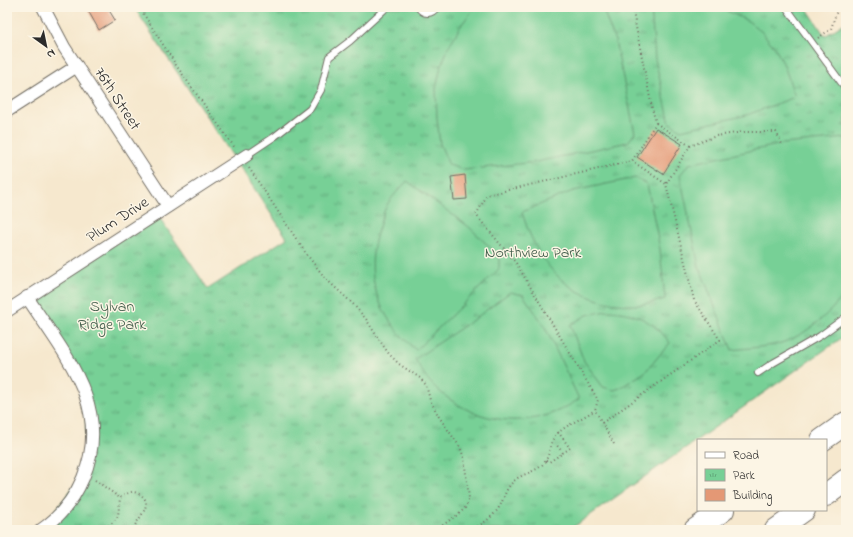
<svg xmlns="http://www.w3.org/2000/svg" width="853" height="537" font-family="'Indie Flower',sans-serif">
  <defs>
    <pattern id="park-tufts" width="24" height="20" patternUnits="userSpaceOnUse"><rect width="24" height="20" fill="#77d096"/><path d="M3 7l-1-3M5 7V3M7 7l1-3M15 17l-1-3M17 17v-4M19 17l1-3" fill="none" stroke="#62a97b"/></pattern>
  </defs>
  <rect width="100%" height="100%" fill="#fcf5e5"/>
  <filter id="ink" filterUnits="userSpaceOnUse"><feTurbulence type="fractalNoise" baseFrequency=".025" numOctaves="2"/><feDisplacementMap in="SourceGraphic" scale="8" xChannelSelector="R" yChannelSelector="G"/><feConvolveMatrix kernelMatrix="1 2 1 2 8 2 1 2 1" color-interpolation-filters="sRGB"/></filter>
  <filter id="wash" filterUnits="userSpaceOnUse"><feTurbulence type="fractalNoise" baseFrequency=".012" numOctaves="4" result="noise"/><feDisplacementMap in="SourceGraphic" scale="16" xChannelSelector="R" yChannelSelector="G"/><feGaussianBlur stdDeviation="0.9" result="paint"/><feColorMatrix in="noise" values="0 0 0 0 0 0 0 0 0 0 0 0 0 0 0 0 0 1.4 0 .05"/><feComposite in="paint" operator="in"/></filter>
  <g filter="url(#wash)">
    <rect width="100%" height="100%" fill="#f6e8ce"/>
    <polygon fill="url(#park-tufts)" stroke="#517e60" points="134,7 806,7 825,36 846,22 846,335 569,530 41,530 86,470 86,395 27,297 157,214 208,289 287,238"/>
    <g fill="#77d096" stroke="#517e60">
      <polygon points="475,7 602,7 615,41 635,133 628,142 536,162 464,170 449,165 440,144 437,118 436,89 441,66 450,44 462,24"/>
      <polygon points="651,7 719,7 748,21 762,32 775,48 784,65 795,97 747,115 681,130 670,123 655,59"/>
      <path d="M846,138V293C829,313 810,333 784,342C771,347 746,348 732,350L699,266L680,175L689,164L782,144Z"/>
      <path d="M635,178L647,184L660,249L665,299C656,301 647,304 638,305C575,306 539,270 522,212L573,191Z"/>
      <path d="M407,181L469,227L499,256V269L416,350C378,317 362,276 379,227C381,221 383,213 386,207C391,197 400,189 407,181Z"/>
      <path d="M510,292L523,295L544,325L579,399C531,433 470,425 430,382C424,375 419,366 415,359L476,318Z"/>
      <path d="M606,311C633,311 654,321 670,343L645,372L620,388L614,390L603,387L584,361L570,325L587,315Z"/>
    </g>
    <g id="blocks">
      <g fill="#e49875">
        <polygon points="86,7 107,7 115,20 99,30"/>
        <polygon points="656,128 682,144 663,174 637,157"/>
        <polygon points="465,175 467,199 454,200 451,177"/>
      </g>
    </g>
  </g>
  <g filter="url(#ink)">
    <use href="#blocks" fill-opacity="0" stroke="#726d64" stroke-width="1"/>
    <g fill="none" stroke-linecap="round" stroke-linejoin="round">
      <g stroke="#726d64" stroke-width="8">
        <g id="lane">
          <path d="M418,7C423,15 432,15 437,7"/>
          <polyline points="786,7 846,89"/>
          <polyline points="247,155 274,137 310,109 321,90 329,57 350,41 387,7"/>
          <polyline points="758,373 773,363 820,336 846,317"/>
        </g>
      </g>
      <g stroke="#726d64" stroke-width="14">
        <g id="street">
          <polyline points="43,7 64,47 168,206"/>
          <polyline points="7,111 77,66"/>
          <path d="M27,297C64,354 113,407 83,478C74,499 60,517 41,530"/>
          <polyline points="7,311 247,155"/>
        </g>
      </g>
      <g stroke="#726d64" stroke-width="24">
        <g id="highway">
          <polyline points="822,440 846,423"/>
          <polyline points="826,495 846,480"/>
          <polyline points="695,530 723,510"/>
          <polyline points="776,530 804,510"/>
        </g>
      </g>
      <g stroke="#726d64" stroke-width="2" stroke-dasharray="1 3" stroke-linecap="butt">
        <polyline points="139,7 178,68 235,148"/>
        <polyline points="818,38 831,29 838,7"/>
        <polyline points="656,123 690,146 666,184"/>
        <polyline points="690,146 716,136 743,132 776,132 782,144"/>
        <polyline points="249,168 307,255 326,279 353,304 366,319 378,338 389,354 399,364 420,378 426,385 430,400 439,417 460,447 464,458 469,498 466,507 460,513 436,530"/>
        <polyline points="602,423 720,340 694,300 666,184 632,161"/>
        <polyline points="558,432 570,448 563,453"/>
        <polyline points="614,444 595,410 598,400 516,263 476,215 487,195 632,161 656,123 652,108 632,7"/>
        <polyline points="546,461 549,462 563,453 556,444"/>
        <polyline points="95,480 120,498"/>
        <path d="M102,530L111,524L118,516L120,498C126,494 131,490 137,493C158,502 136,519 133,530"/>
        <path d="M466,530C478,528 491,519 498,509C506,497 503,491 515,480C525,472 539,472 546,460C551,451 549,440 558,433C568,424 583,418 595,410"/>
      </g>
      <use href="#lane" stroke="#fff" stroke-width="6"/>
      <use href="#street" stroke="#fff" stroke-width="12"/>
      <use href="#highway" stroke="#fff" stroke-width="22"/>
    </g>
  </g>
  <g text-anchor="middle" dominant-baseline="central" stroke-width="3" stroke-linejoin="round" paint-order="stroke">
    <g font-size="16" fill="#2b2b2b" stroke="#fcf5e5">
      <text transform="translate(117 99) rotate(57)">76th Street</text>
      <text transform="translate(118 220) rotate(-33)">Plum Drive</text>
    </g>
    <g font-size="16" fill="#425d4b" stroke="#fcf5e5">
      <text x="533" y="253">Northview Park</text>
      <text x="112" y="307">Sylvan<tspan x="112" dy="18">Ridge Park</tspan></text>
    </g>
  </g>
  <rect width="853" height="537" fill="none" stroke="#fcf5e5" stroke-width="24"/>
  <rect x="697" y="439" width="130" height="72" fill="#fcf5e5" stroke="#a8a49b"/>
  <rect x="705" y="452" width="20" height="6" fill="#ffffff" stroke="#a8a49b"/>
  <text x="733" y="459" font-size="12" fill="#2b2b2b">Road</text>
  <rect x="705" y="469" width="20" height="12" fill="url(#park-tufts)" stroke="#a8a49b"/>
  <text x="733" y="479" font-size="12" fill="#2b2b2b">Park</text>
  <rect x="705" y="489" width="20" height="12" fill="#e49875" stroke="#a8a49b"/>
  <text x="733" y="499" font-size="12" fill="#2b2b2b">Building</text>
  <g transform="translate(46 46) rotate(147)" stroke="#fcf5e5" stroke-width="3" paint-order="stroke">
  <path d="M0-3L7 15L0 10L-7 15Z" fill="#2b2b2b"/>
  <text y="-6" font-size="11" font-weight="bold" text-anchor="middle" fill="#2b2b2b">N</text>
  </g>
</svg>
